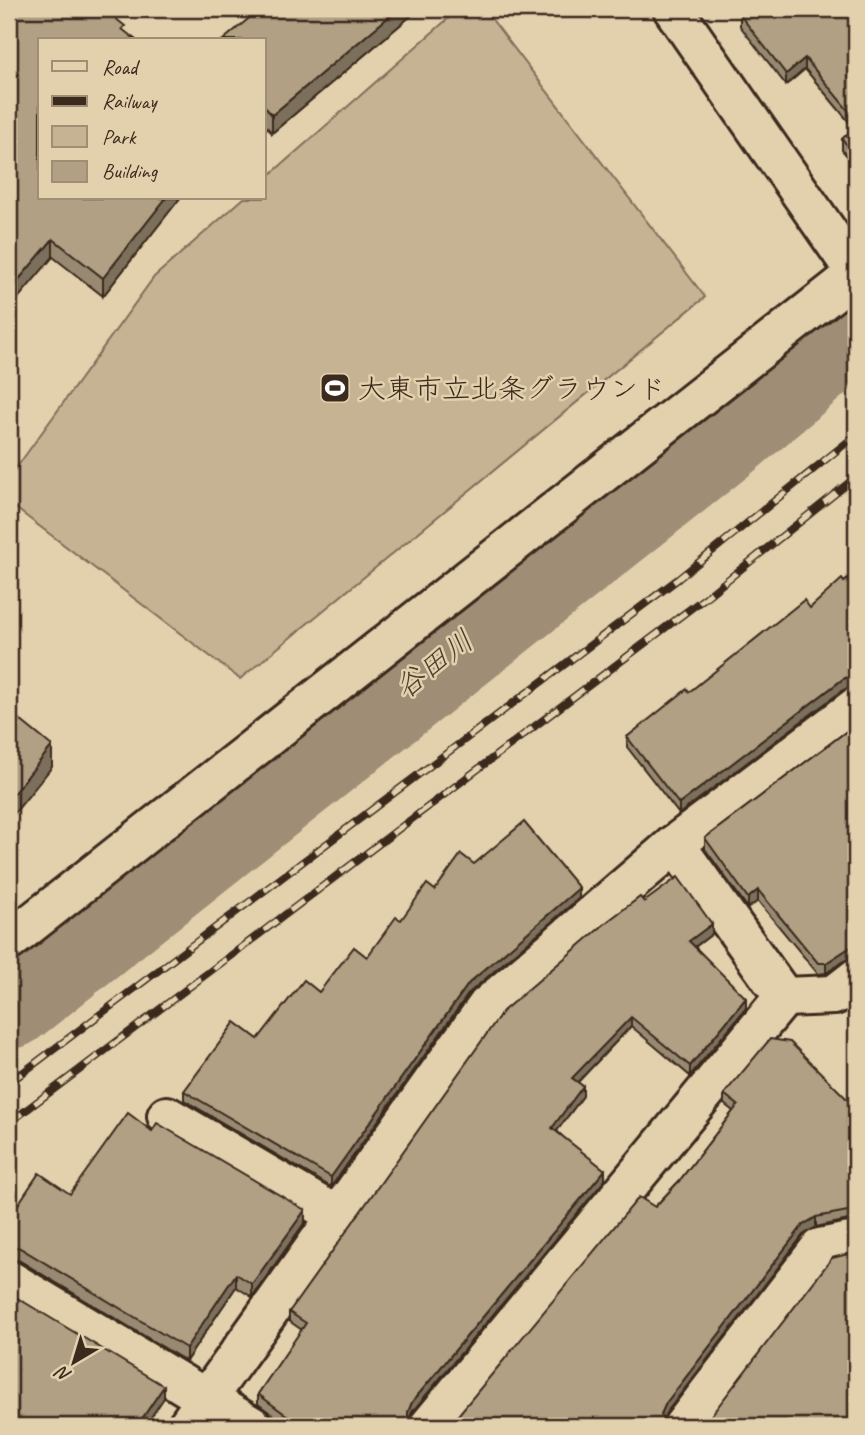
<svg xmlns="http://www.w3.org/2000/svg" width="865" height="1435" font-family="Caveat,'Klee One',sans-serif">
  <rect width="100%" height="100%" fill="#e3d1ae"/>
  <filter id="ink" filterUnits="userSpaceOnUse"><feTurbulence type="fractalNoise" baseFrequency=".0143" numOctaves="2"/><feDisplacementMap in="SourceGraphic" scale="14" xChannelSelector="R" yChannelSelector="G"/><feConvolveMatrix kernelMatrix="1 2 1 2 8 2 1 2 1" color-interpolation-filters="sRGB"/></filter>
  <g filter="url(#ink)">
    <polygon fill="#c5b394" stroke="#806e59" stroke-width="2" points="459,9 484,9 705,297 240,679 9,503 9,478 154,277 244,198 264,198 264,180"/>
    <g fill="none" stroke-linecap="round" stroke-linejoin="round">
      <polyline stroke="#9f8d74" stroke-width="96" points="9,1001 728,431 856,322"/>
      <g stroke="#3b2a1e" stroke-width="44">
        <g id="street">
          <polyline points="673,9 856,273"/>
          <polyline points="675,844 784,997 834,995 856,978"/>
          <polyline points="9,941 856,274"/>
          <polyline points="167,1116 336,1215"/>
          <polyline points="9,1280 252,1426"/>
          <polyline points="187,1426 487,1006 675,844 856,707"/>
          <polyline points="429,1426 784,997"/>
          <polyline points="683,1426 820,1248 856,1241"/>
        </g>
      </g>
      <use href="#street" stroke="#e3d1ae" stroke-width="38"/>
      <g stroke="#3b2a1e" stroke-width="8">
        <g id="rail">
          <polyline points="9,1083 678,579 856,435"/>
          <polyline points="9,1123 706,597 856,477"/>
        </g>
      </g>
      <use href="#rail" stroke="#e3d1ae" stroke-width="5" stroke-dasharray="16" stroke-linecap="butt"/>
    </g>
    <g fill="#988a72" stroke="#3b2a1e" stroke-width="2">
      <polygon points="260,9 419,9 272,133 264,124 264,40"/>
      <polygon points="856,9 856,166 842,150 842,139 854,128 805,69 786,85 740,26 740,15"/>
      <polygon points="40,198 180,198 103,296 53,257"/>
      <polygon points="856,573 856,686 854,685 843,690 679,814 627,747 627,737 810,608"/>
      <polygon points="856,724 856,957 852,956 826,973 818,974 758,901 748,908 705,849 705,838"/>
      <polygon points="474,864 579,898 469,993 331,1187 184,1100 184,1091 258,1039 319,992 367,957 401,920"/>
      <polygon points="644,902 712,934 695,947 746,1008 690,1076 631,1026 578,1082 583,1096 557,1131 605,1180 412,1412 408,1421 410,1426 288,1426 258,1404 258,1394 302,1330 289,1321 289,1312"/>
      <polygon points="724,1094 856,1108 856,1220 853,1219 816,1227 803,1235 666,1413 449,1426 680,1180 733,1111 724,1104"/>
      <polygon points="152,1131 305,1222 252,1297 236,1287 186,1361 20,1261 9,1258 9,1218 70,1194"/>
    </g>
    <g fill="#7c705c" stroke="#3b2a1e" stroke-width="2">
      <polygon points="398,9 419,9 272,133 272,115"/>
      <polygon points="805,58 805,69 786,85 786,74"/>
      <polygon points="166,198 180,198 103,296 103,278"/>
      <polygon points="53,239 53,257 9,309 9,291"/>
      <polygon points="854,675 854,685 843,690 679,814 679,804 843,679"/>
      <polygon points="52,746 52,767 9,820 9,799"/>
      <polygon points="579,888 579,898 469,993 331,1187 331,1177 469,983"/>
      <polygon points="758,890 758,901 748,908 748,898"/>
      <polygon points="712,924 712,934 689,951 689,941"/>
      <polygon points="852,946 852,956 826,973 826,963"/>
      <polygon points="746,998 746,1008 690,1076 690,1066"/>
      <polygon points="631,1017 631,1026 572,1088 572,1078"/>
      <polygon points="583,1086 583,1096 552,1137 552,1128"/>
      <polygon points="605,1170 605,1180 412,1412 408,1422 408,1412 412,1402"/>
      <polygon points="305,1210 305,1222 252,1297 252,1284"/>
      <polygon points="816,1217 816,1227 803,1235 666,1413 661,1424 661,1414 666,1403 803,1225"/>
      <polygon points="236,1274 236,1287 186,1361 186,1348"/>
      <polygon points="164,1386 164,1398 145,1426 137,1426"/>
    </g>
    <g fill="#b1a084" stroke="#3b2a1e" stroke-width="2">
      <polygon points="9,9 104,9 125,26 122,29 136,40 40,40 40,198 166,198 103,278 53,239 9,291"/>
      <polygon points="260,9 398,9 272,115 264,106 264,40 223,40"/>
      <polygon points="748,9 856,9 856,120 805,58 786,74 740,15"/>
      <polygon points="856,126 856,155 842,139"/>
      <polygon points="856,573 856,675 854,675 843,679 679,804 627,737 687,689 689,692 804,600 810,608 842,579 844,582"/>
      <polygon points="9,711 52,746 9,799"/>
      <polygon points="856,724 856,947 852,946 826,963 818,963 758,890 748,898 705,838"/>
      <polygon points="524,822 579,888 469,983 331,1177 184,1091 235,1022 258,1039 304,980 319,992 354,947 367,957 396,917 401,920 427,884 435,890 461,854 474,864"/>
      <polygon points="678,877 712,924 689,941 746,998 690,1066 631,1017 572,1078 583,1086 552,1128 605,1170 412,1402 408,1412 408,1423 410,1426 328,1426 323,1423 321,1426 301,1426 258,1394 306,1323 289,1312 503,1011 608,921 640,897 644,902"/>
      <polygon points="770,1039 790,1042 856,1108 856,1210 853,1210 816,1217 803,1225 666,1403 661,1414 663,1424 664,1426 449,1426 639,1197 655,1207 680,1180 738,1105 724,1094"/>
      <polygon points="128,1113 152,1131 157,1123 305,1210 252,1284 236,1274 186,1348 20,1248 9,1245 9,1218 39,1173 70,1194"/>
      <polygon points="856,1252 856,1426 703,1426 832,1258"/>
      <polygon points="9,1293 164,1386 137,1426 9,1426"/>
    </g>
  </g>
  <defs>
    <g id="stadium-square" transform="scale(1.575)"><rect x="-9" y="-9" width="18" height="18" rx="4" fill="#3b2a1e" stroke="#e3d1ae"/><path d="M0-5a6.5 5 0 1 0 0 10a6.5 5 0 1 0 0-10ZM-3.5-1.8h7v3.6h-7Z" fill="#fff"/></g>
  </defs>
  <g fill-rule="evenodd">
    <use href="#stadium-square" x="335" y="388"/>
  </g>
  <g text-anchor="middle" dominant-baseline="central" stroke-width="5" stroke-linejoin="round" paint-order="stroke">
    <g font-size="28" fill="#3b2a1e" stroke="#e3d1ae" text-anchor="start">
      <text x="358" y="388">大東市立北条グラウンド</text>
    </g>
    <g font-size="30" font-style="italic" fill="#4f3e2f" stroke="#e3d1ae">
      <text transform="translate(434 664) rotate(-38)">谷田川</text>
    </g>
  </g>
  <rect width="865" height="1435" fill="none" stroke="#e3d1ae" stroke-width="35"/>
  <rect x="18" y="18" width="830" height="1400" fill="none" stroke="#3b2a1e" stroke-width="2.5" filter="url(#ink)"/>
  <rect x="38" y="38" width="228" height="161" fill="#e3d1ae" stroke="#a08e74" stroke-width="2"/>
  <rect x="52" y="61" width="35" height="10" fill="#e3d1ae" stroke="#a08e74" stroke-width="2"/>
  <text x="102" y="74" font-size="21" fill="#3b2a1e">Road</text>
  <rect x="52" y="96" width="35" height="10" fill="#3b2a1e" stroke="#a08e74" stroke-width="2"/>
  <text x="102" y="108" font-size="21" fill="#3b2a1e">Railway</text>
  <rect x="52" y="126" width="35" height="21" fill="#c5b394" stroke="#a08e74" stroke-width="2"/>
  <text x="102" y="144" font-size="21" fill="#3b2a1e">Park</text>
  <rect x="52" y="161" width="35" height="21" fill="#b1a084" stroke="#a08e74" stroke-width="2"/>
  <text x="102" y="178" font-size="21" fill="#3b2a1e">Building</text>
  <g transform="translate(74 1362) rotate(218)" stroke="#e3d1ae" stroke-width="5" paint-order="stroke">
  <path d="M0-5L12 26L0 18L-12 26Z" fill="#3b2a1e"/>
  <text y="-10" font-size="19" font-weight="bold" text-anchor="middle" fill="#3b2a1e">N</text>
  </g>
</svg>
